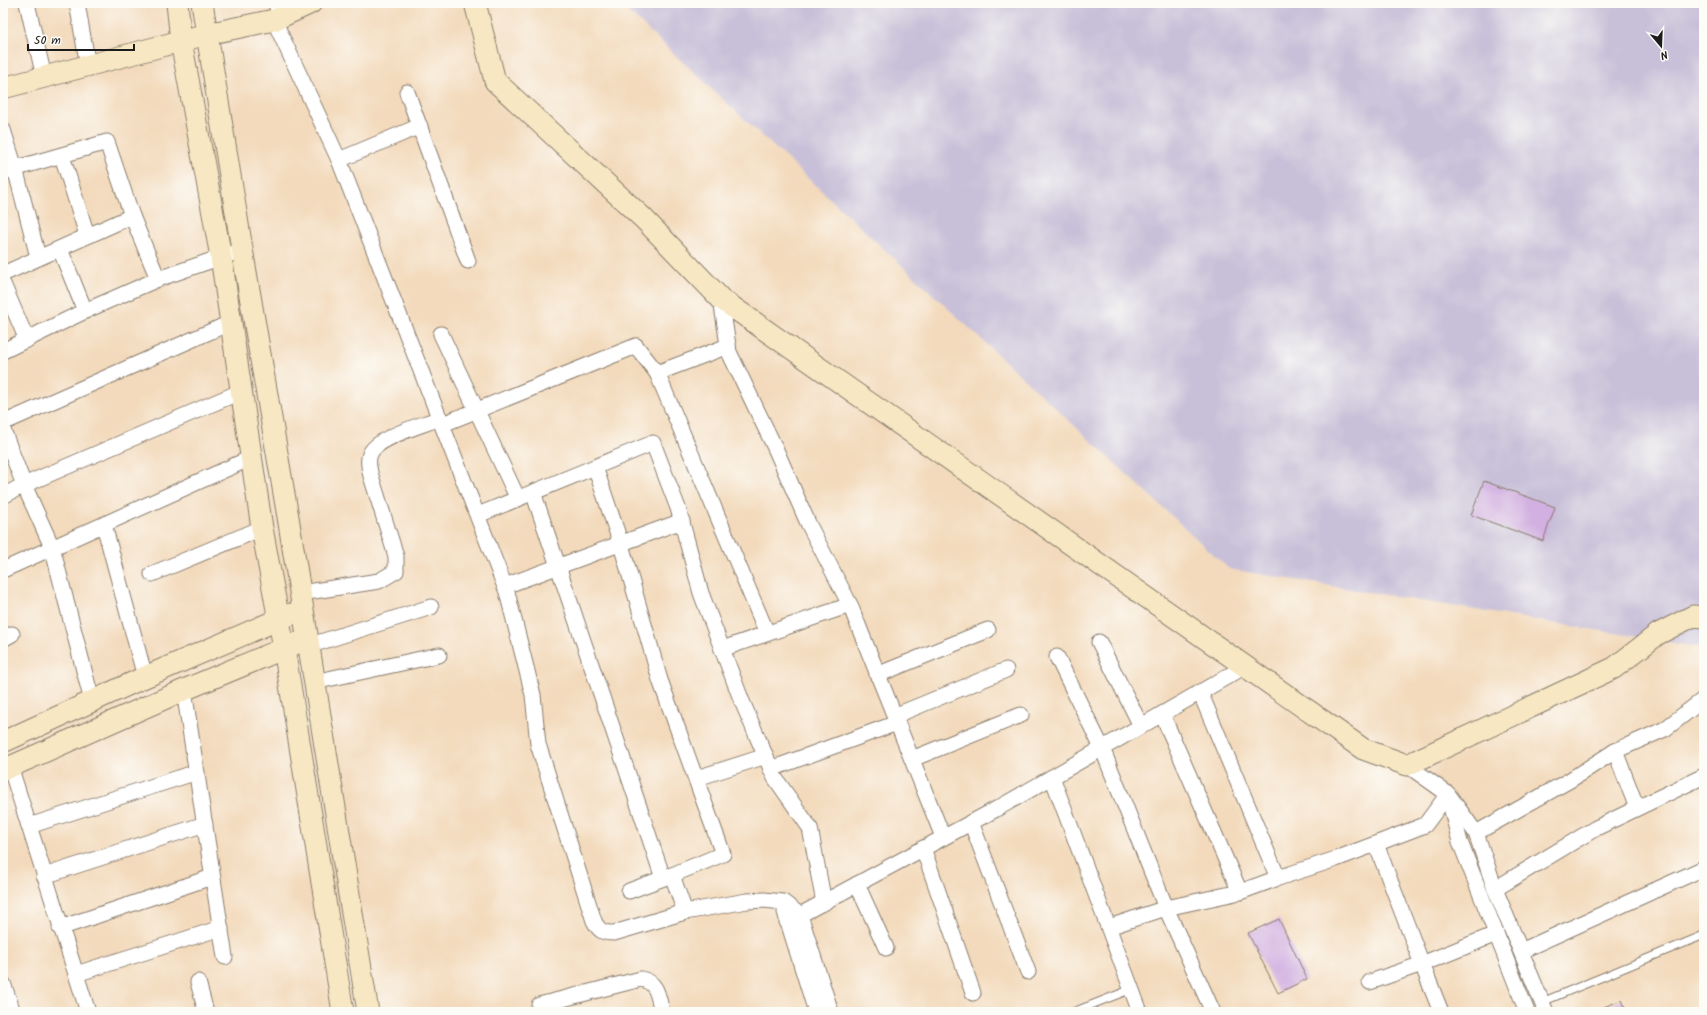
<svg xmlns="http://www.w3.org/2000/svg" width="1707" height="1015" font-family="Kalam,sans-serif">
  <rect width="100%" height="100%" fill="#fdfcf7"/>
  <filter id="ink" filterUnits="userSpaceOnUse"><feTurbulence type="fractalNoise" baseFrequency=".025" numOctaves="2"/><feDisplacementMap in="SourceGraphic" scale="8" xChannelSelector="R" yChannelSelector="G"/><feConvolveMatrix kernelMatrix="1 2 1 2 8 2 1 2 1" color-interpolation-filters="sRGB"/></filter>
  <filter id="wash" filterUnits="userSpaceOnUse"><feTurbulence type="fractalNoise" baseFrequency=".012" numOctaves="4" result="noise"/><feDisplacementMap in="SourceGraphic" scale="16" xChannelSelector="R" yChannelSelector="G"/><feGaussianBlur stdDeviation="0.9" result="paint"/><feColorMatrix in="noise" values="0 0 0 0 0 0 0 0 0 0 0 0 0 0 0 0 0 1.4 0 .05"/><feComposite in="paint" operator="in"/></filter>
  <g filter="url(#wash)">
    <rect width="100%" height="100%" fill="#f3dabc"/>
    <polygon fill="#c8c0d8" points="619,3 1704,3 1704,648 1229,569"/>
    <g id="blocks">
      <g fill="#d2b0e1">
        <polygon points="1484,481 1555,507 1543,541 1471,515"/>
        <polygon points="1279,919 1307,979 1278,993 1248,933"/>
        <polygon points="1622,1000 1627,1012 1593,1012 1593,1011"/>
      </g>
    </g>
  </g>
  <g filter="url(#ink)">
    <use href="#blocks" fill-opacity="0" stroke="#887b6c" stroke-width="1"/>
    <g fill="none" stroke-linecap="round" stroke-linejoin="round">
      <g stroke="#887b6c" stroke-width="9">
        <g id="lane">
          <polyline points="1542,1002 1704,935"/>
          <polyline points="1073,1012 1132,989"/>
        </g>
      </g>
      <g stroke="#887b6c" stroke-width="17">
        <g id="street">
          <polyline points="27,3 44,77"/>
          <polyline points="77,3 88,66"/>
          <polyline points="276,3 280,18"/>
          <path d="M274,20L339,160L507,592L533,695L538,744L594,921C599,931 603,933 614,933L685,912L747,901L764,900L783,902L800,915L831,1012"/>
          <polyline points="407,92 468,261"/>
          <polyline points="3,130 15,168 38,257"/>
          <polyline points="62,156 87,235"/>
          <polyline points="339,160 420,126"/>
          <polyline points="3,172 107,142 132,216 158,279"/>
          <polyline points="60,249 85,311"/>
          <polyline points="3,274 132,216"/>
          <polyline points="3,284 27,340"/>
          <polyline points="721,299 729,352 776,450 808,523 850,605 943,837"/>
          <polyline points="441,334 518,499"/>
          <polyline points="3,351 85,311 158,279 230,254"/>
          <polyline points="657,373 767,633"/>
          <polyline points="3,423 232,322"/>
          <polyline points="443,424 636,346 657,373 728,346"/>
          <polyline points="3,430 24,485 52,547 92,701"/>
          <polyline points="595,467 620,541 660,680 723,854 672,875 685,912"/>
          <polyline points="533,492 663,878"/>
          <polyline points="3,496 24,485 242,391"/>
          <polyline points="478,515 653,443 678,508 701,593 741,699 775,778 810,828 824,903"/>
          <polyline points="104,525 145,677"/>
          <polyline points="3,570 253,457"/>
          <polyline points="152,574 262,528"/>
          <polyline points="505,586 682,521"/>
          <path d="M301,593L379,581L396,571V556L371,476C369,469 367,461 370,454C377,437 423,425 440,418"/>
          <polyline points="3,639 12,634"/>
          <polyline points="1099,642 1141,726"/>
          <polyline points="308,646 431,607"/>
          <polyline points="722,649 850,605"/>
          <polyline points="1057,657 1102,748 1166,908 1213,1012"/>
          <polyline points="877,675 988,630"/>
          <polyline points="314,682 439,655"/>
          <polyline points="184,690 225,957"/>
          <polyline points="1162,714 1240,892"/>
          <polyline points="894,716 1006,670"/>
          <polyline points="1615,751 1637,808"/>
          <polyline points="912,759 1021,715"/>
          <polyline points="1407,765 1448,794 1476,833 1495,889 1546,1012"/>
          <polyline points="10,766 88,1012"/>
          <polyline points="771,769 897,723"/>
          <polyline points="1052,777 1140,1012"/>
          <polyline points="697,778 766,756"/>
          <polyline points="1450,803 1460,842 1527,1012"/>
          <polyline points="971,822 1028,972"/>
          <polyline points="29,826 197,772"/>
          <polyline points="1476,833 1570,780 1615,751 1665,729 1704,699"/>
          <polyline points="923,848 973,993"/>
          <polyline points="44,876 205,824"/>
          <polyline points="1278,878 1336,859 1425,825 1448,794"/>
          <polyline points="857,884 886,948"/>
          <polyline points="1495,889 1596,828 1704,776"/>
          <polyline points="629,891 672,875"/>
          <polyline points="785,912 816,1012"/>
          <polyline points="787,922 1000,807 1244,667"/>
          <polyline points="1109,927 1166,908 1240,892 1278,878 1200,692"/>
          <polyline points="60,928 212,877"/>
          <polyline points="1521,951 1704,868"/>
          <polyline points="76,974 221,928"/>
          <polyline points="198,982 206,1012"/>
          <polyline points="1370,982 1422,964 1376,844"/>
          <polyline points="3,983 13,1012"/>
          <path d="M539,1005L641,979C658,982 658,997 662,1012"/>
          <polyline points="1441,1012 1422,964 1496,934"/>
        </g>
      </g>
      <g stroke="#887b6c" stroke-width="23">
        <g id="secondary">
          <polyline points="177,3 181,41 221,257 262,528 284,648 343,1012"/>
          <polyline points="202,3 242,249 288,517 368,1012"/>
          <polyline points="475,3 495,81 644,219 721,299 1363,749 1407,765 1614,668 1658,634 1693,616 1704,617"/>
          <polyline points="3,88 207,34 274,20 311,3"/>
          <polyline points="3,742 145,677 291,614"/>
          <polyline points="3,770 184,690 297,643"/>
        </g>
      </g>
      <use href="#lane" stroke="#fff" stroke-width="7"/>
      <use href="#street" stroke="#fff" stroke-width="15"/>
      <use href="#secondary" stroke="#f7e8c3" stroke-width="21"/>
    </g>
  </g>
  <rect width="1707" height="1015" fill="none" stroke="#fdfcf7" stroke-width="16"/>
  <g transform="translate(1661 46) rotate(161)" stroke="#fdfcf7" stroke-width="3" paint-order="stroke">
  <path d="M0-3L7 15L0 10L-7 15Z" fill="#1c1c1c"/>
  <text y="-6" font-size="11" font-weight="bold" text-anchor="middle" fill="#1c1c1c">N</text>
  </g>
  <path d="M28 44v6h106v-6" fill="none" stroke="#1c1c1c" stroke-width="2"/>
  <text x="34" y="44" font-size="12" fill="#1c1c1c" stroke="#fdfcf7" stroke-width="3" paint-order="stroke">50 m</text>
</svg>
